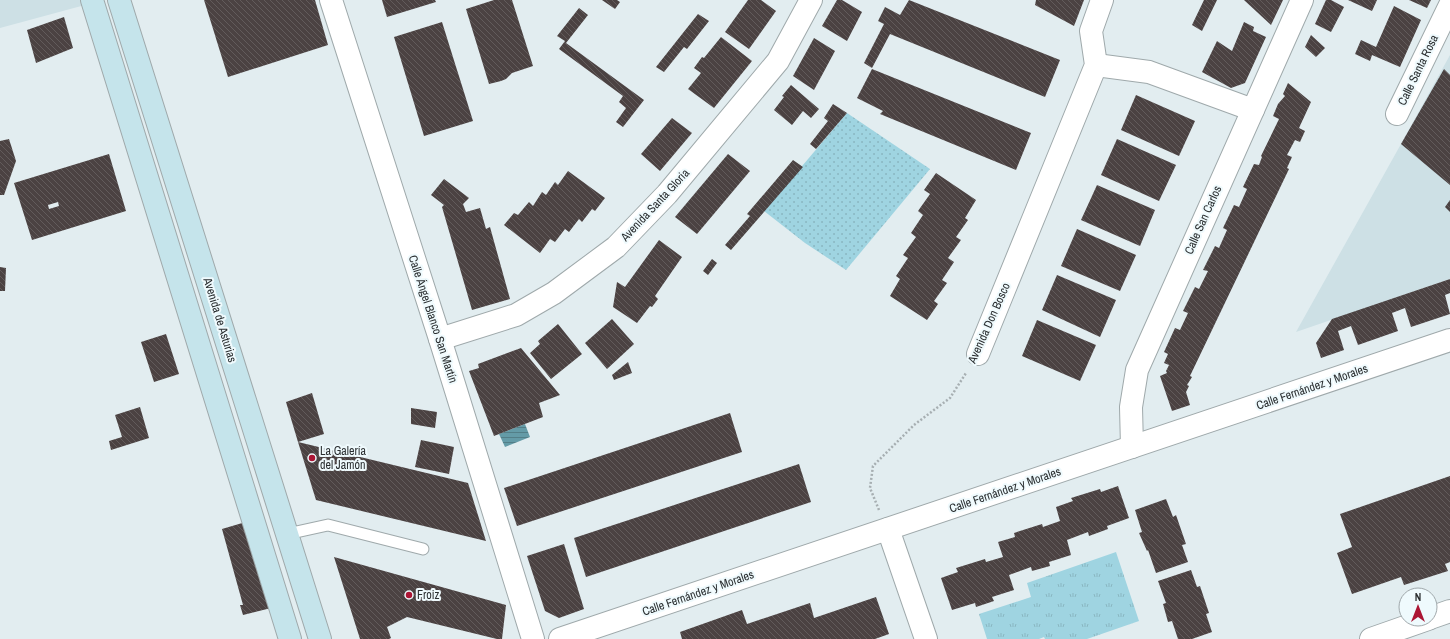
<svg xmlns="http://www.w3.org/2000/svg" width="1450" height="639" font-family="'Archivo Narrow',sans-serif">
  <defs>
    <pattern id="grass-tufts" width="24" height="20" patternUnits="userSpaceOnUse"><rect width="24" height="20" fill="#9fd4e1"/><path d="M3 7l-1-3M5 7V3M7 7l1-3M15 17l-1-3M17 17v-4M19 17l1-3" fill="none" stroke="#89b6c1"/></pattern>
    <pattern id="garden-dots" width="8" height="8" patternUnits="userSpaceOnUse"><rect width="8" height="8" fill="#9fd4e1"/><path d="M2 2h.1M6 6h.1" fill="none" stroke="#89b6c1" stroke-width="1.8" stroke-linecap="round"/></pattern>
    <pattern id="water-rules" width="6" height="5" patternUnits="userSpaceOnUse"><rect width="6" height="5" fill="#649ba7"/><path d="M0 2.5h6" fill="none" stroke="#537f88"/></pattern>
    <pattern id="building-back-hatch" width="6" height="6" patternUnits="userSpaceOnUse"><rect width="6" height="6" fill="#4b4242"/><path d="M-1 5l2 2M0 0l6 6M5-1l2 2" fill="none" stroke="#625b5b"/></pattern>
  </defs>
  <rect width="100%" height="100%" fill="#e2edf0"/>
  <g fill="#cde0e5">
    <polygon points="0,0 83,0 85,5 0,28"/>
    <polygon points="1450,55 1450,279 1296,332 1401,144"/>
  </g>
  <polygon fill="url(#grass-tufts)" points="1116,552 1139,621 1087,639 1045,639 1044,637 1039,639 987,639 979,614 1031,597 1027,583"/>
  <polygon fill="url(#garden-dots)" points="847,113 930,169 846,270 805,243 764,211"/>
  <polygon fill="url(#water-rules)" points="525,424 530,437 505,447 499,434"/>
  <g fill="url(#building-back-hatch)" fill-rule="evenodd">
    <polygon points="204,0 315,0 328,45 228,77"/>
    <polygon points="382,0 435,0 436,2 387,17"/>
    <polygon points="494,0 512,0 533,66 512,73 506,79 501,81 489,84 466,9"/>
    <polygon points="602,0 617,0 620,2 615,9"/>
    <polygon points="748,0 761,0 776,11 749,49 725,32"/>
    <polygon points="837,0 842,0 862,12 847,41 822,26"/>
    <polygon points="909,0 1060,60 1045,97 890,34 872,68 864,63 884,24 878,21 885,7 900,15"/>
    <polygon points="1036,0 1084,0 1074,26 1035,5"/>
    <polygon points="1204,0 1217,0 1202,31 1192,25"/>
    <polygon points="1244,0 1283,0 1271,25"/>
    <polygon points="1326,0 1331,0 1344,7 1331,32 1315,24"/>
    <polygon points="1348,0 1377,0 1372,11"/>
    <polygon points="1409,0 1431,0 1427,8"/>
    <polygon points="1394,6 1421,20 1400,67 1372,55 1370,61 1355,54 1361,40 1376,47"/>
    <polygon points="579,8 588,15 566,43 644,100 623,127 616,122 626,108 619,102 623,96 559,49 565,41 557,36"/>
    <polygon points="698,14 709,21 687,49 684,47 664,72 656,67"/>
    <polygon points="64,17 73,48 36,63 27,30"/>
    <polygon points="442,22 473,121 424,136 394,37"/>
    <polygon points="1244,22 1254,27 1253,31 1266,37 1245,83 1231,88 1202,72 1217,41 1232,51"/>
    <polygon points="1311,35 1325,48 1316,57 1305,47"/>
    <polygon points="721,37 752,61 714,108 688,89 701,73 694,68 702,57 704,58"/>
    <polygon points="814,38 835,51 814,90 793,76"/>
    <polygon points="872,69 1031,133 1016,170 880,114 883,111 857,98"/>
    <polygon points="1444,69 1450,75 1450,185 1401,144"/>
    <polygon points="1288,83 1311,102 1299,128 1305,131 1300,142 1295,140 1287,155 1292,157 1287,168 1289,169 1190,376 1192,377 1187,385 1189,386 1186,392 1190,405 1172,411 1160,376 1167,373 1166,371 1169,365 1164,363 1168,354 1164,352 1175,328 1180,330 1188,313 1183,311 1195,287 1199,289 1208,271 1203,270 1215,246 1219,248 1227,230 1223,228 1234,205 1239,207 1247,189 1243,187 1254,164 1259,165 1262,157 1261,156 1279,119 1273,116 1278,104 1285,96 1283,94"/>
    <polygon points="791,85 819,109 811,118 803,111 792,125 774,110 784,97 782,96"/>
    <polygon points="1136,95 1195,121 1179,156 1121,130"/>
    <polygon points="833,104 847,113 816,149 810,144 828,121 824,118"/>
    <polygon points="672,118 692,133 660,171 641,154"/>
    <polygon points="9,139 16,161 4,195 0,195 0,141"/>
    <polygon points="1117,139 1176,165 1159,201 1101,175"/>
    <path d="M109,154L126,211L32,240L14,183ZM58,202L59,206L49,209L48,205Z"/>
    <polygon points="728,154 750,171 697,234 675,217"/>
    <polygon points="793,160 803,167 731,250 725,245 750,216 747,214"/>
    <polygon points="568,171 605,198 595,211 592,209 582,222 579,219 569,232 565,229 555,242 550,239 540,253 504,225 514,213 518,215 529,202 533,206 542,192 546,195 555,182 558,185"/>
    <polygon points="936,173 976,200 965,218 968,220 956,237 961,240 948,258 954,262 942,280 947,283 934,301 938,304 927,320 890,296 900,279 896,276 908,258 903,255 916,237 911,233 923,215 918,211 930,194 924,190"/>
    <polygon points="444,179 469,198 463,204 466,212 480,208 486,229 490,227 510,299 472,310 442,207 444,205 431,195"/>
    <polygon points="1097,185 1155,210 1140,246 1081,220"/>
    <polygon points="1450,200 1450,212 1445,207"/>
    <polygon points="1077,229 1136,255 1120,291 1061,266"/>
    <polygon points="659,240 682,257 655,296 658,299 652,307 650,306 637,323 613,307 617,282 625,287"/>
    <polygon points="712,259 717,263 708,275 703,271"/>
    <polygon points="0,267 6,268 5,291 0,291"/>
    <polygon points="1057,275 1116,300 1100,337 1042,310"/>
    <polygon points="1450,279 1450,293 1445,295 1450,314 1411,327 1405,308 1392,313 1398,331 1358,345 1351,326 1338,331 1344,350 1321,358 1316,343 1332,319"/>
    <polygon points="612,319 634,344 607,369 585,343"/>
    <polygon points="1037,320 1096,345 1080,381 1022,356"/>
    <polygon points="558,324 582,354 551,379 530,353 540,344 538,341"/>
    <polygon points="166,334 179,374 154,382 141,342"/>
    <polygon points="521,348 560,395 539,403 543,417 494,436 469,371 479,368 478,364"/>
    <polygon points="628,362 632,373 614,380 612,375"/>
    <polygon points="312,393 324,434 298,442 286,402"/>
    <polygon points="140,407 149,438 111,450 109,441 122,437 115,415"/>
    <polygon points="411,408 437,412 435,428 411,424"/>
    <polygon points="730,413 742,452 517,526 504,488"/>
    <polygon points="421,440 454,447 449,474 415,467"/>
    <polygon points="298,442 468,483 486,541 316,500"/>
    <polygon points="799,464 811,502 586,577 574,538"/>
    <polygon points="1450,476 1450,562 1445,564 1448,571 1404,585 1401,577 1352,594 1337,553 1352,547 1340,514"/>
    <polygon points="1118,486 1129,518 1107,526 1108,529 1089,536 1088,532 1067,540 1071,555 1049,562 1050,566 1032,571 1031,567 1009,575 1014,590 992,597 994,601 976,607 975,603 952,610 941,578 958,572 956,568 985,559 986,562 1003,557 998,542 1015,537 1014,533 1042,524 1043,527 1060,521 1056,507 1073,501 1071,498 1100,489 1101,492"/>
    <polygon points="1166,499 1173,517 1176,515 1186,544 1182,545 1188,562 1156,573 1148,550 1147,551 1139,533 1142,532 1135,510"/>
    <polygon points="249,521 275,607 243,615 240,605 243,605 222,529"/>
    <polygon points="564,544 584,609 559,618 545,611 527,556"/>
    <polygon points="334,557 506,605 502,639 497,639 407,617 387,627 391,638 389,639 360,639"/>
    <polygon points="1191,570 1197,587 1200,586 1209,613 1206,614 1212,632 1192,639 1178,639 1172,621 1168,622 1163,604 1166,603 1158,581"/>
    <polygon points="876,597 889,634 875,639 682,639 680,632 742,610 747,624 810,603 814,618"/>
  </g>
  <g fill="none" stroke-linecap="round" stroke-linejoin="round">
    <g stroke="#9fa9ab" stroke-width="13">
      <polyline id="service" points="287,534 328,525 423,549"/>
    </g>
    <g stroke="#9fa9ab" stroke-width="24">
      <g id="minor">
        <polyline points="331,0 440,339 533,639"/>
        <polyline points="1096,65 1149,72 1253,110"/>
        <polyline points="1397,114 1450,5"/>
        <polyline points="440,339 516,315 554,293 616,247 667,194 778,61 811,0"/>
        <polyline points="978,354 1096,65 1091,31 1102,0"/>
        <polyline points="1132,447 1131,407 1137,370 1302,0"/>
        <polyline points="888,529 926,639"/>
        <polyline points="560,639 1450,340"/>
      </g>
    </g>
    <g stroke="#9fa9ab" stroke-width="24">
      <g id="tertiary">
        <polyline points="1430,618 1450,611"/>
        <polyline points="1371,639 1428,619"/>
      </g>
    </g>
    <g stroke="#9fa9ab" stroke-width="24">
      <g id="secondary">
        <polyline points="92,0 290,639"/>
        <polyline points="119,0 320,639"/>
      </g>
    </g>
    <polyline stroke="#a7afb2" stroke-width="2.5" stroke-dasharray="2 2" stroke-linecap="butt" points="879,510 870,488 873,466 914,425 950,398 966,373"/>
    <use href="#service" stroke="#fff" stroke-width="11"/>
    <use href="#minor" stroke="#fff" stroke-width="22"/>
    <use href="#tertiary" stroke="#fff" stroke-width="22"/>
    <use href="#secondary" stroke="#c5e4eb" stroke-width="22"/>
  </g>
  <g fill="#ab1534" stroke="#effafd" stroke-width="1.5">
    <circle cx="312" cy="458" r="4"/>
    <circle cx="409" cy="595" r="4"/>
  </g>
  <g text-anchor="middle" dominant-baseline="central" stroke-width="4" stroke-linejoin="round" paint-order="stroke">
    <g font-size="12" fill="#2a2e30" stroke="#effafd">
      <text transform="translate(1418 70) rotate(-64)">Calle Santa Rosa</text>
      <text transform="translate(655 205) rotate(-47)">Avenida Santa Gloria</text>
      <text transform="translate(1203 220) rotate(-66)">Calle San Carlos</text>
      <text transform="translate(433 319) rotate(72)">Calle Ángel Blanco San Martín</text>
      <text transform="translate(220 320) rotate(73)">Avenida de Asturias</text>
      <text transform="translate(989 323) rotate(-66)">Avenida Don Bosco</text>
      <text transform="translate(1312 387) rotate(-19)">Calle Fernández y Morales</text>
      <text transform="translate(1005 490) rotate(-19)">Calle Fernández y Morales</text>
      <text transform="translate(698 593) rotate(-19)">Calle Fernández y Morales</text>
    </g>
    <g font-size="12" fill="#2a2e30" stroke="#effafd" text-anchor="start">
      <text x="320" y="451">La Galería<tspan x="320" dy="14">del Jamón</tspan></text>
      <text x="417" y="595">Froiz</text>
    </g>
  </g>
  <g transform="translate(1418 607)"><circle r="19" fill="#effafd" stroke="#a0a8ab"/>
  <path d="M0-3L7 15L0 10L-7 15Z" fill="#ab1534"/>
  <text y="-6" font-size="11" font-weight="bold" text-anchor="middle" fill="#2a2e30">N</text>
  </g>
</svg>
